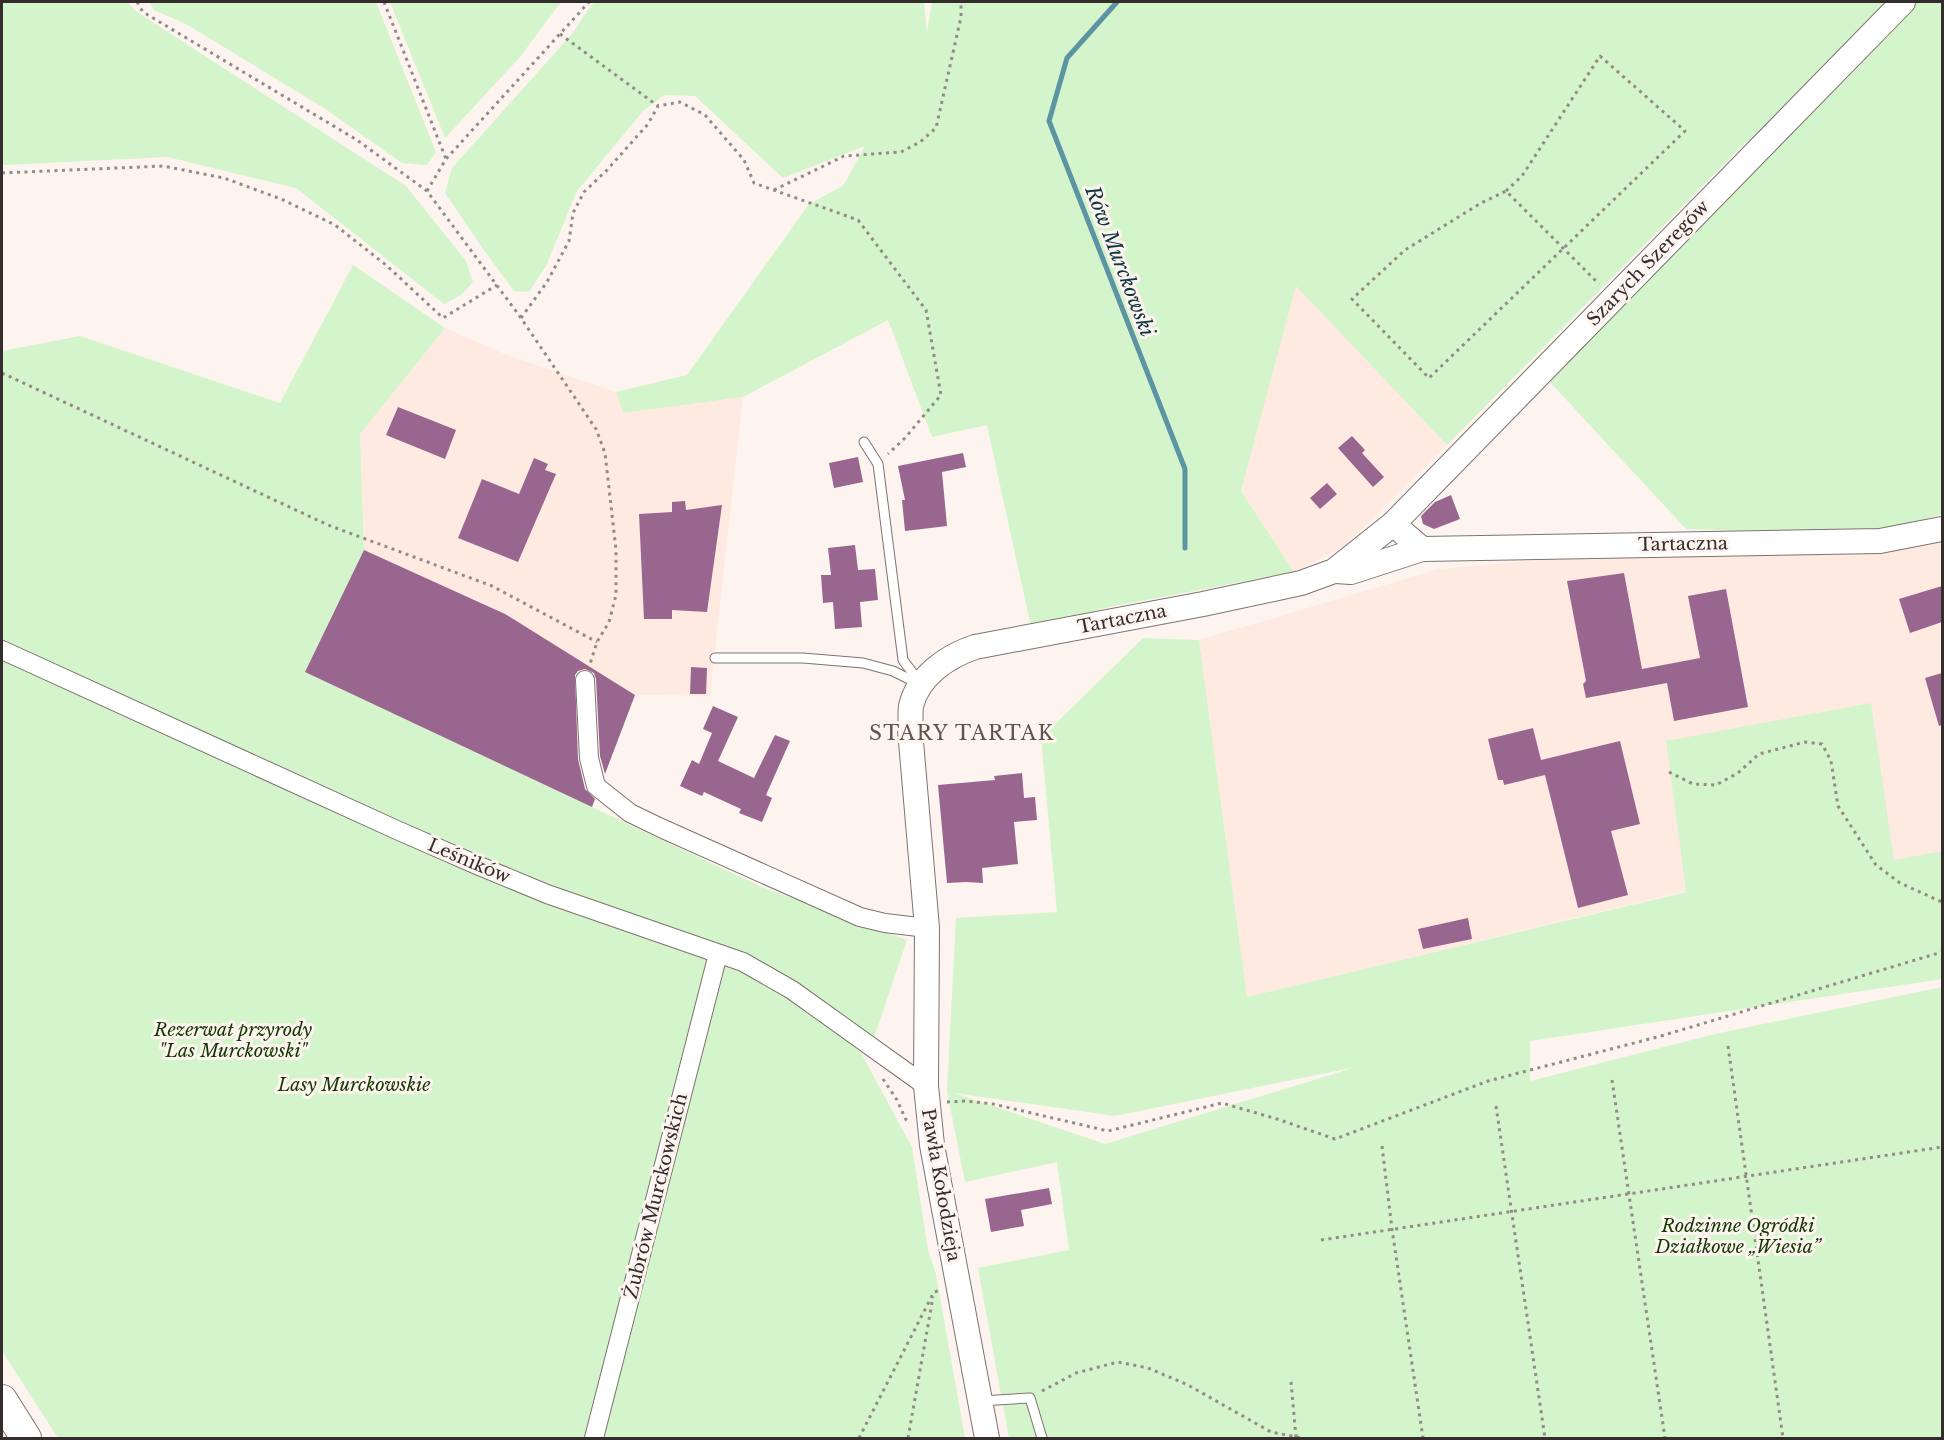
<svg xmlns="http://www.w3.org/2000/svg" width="1944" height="1440" font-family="'Libre Baskerville',serif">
  <rect width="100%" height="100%" fill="#fef4ef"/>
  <g fill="#ffeae1">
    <polygon points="1296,285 1447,445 1345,546 1294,572 1241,491"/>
    <polygon points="445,328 507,355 616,392 623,413 743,397 710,696 635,695 505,614 364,550 360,434"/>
    <polygon points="1942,537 1942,851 1894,861 1666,741 1686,891 1247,997 1199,640 1439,569 1633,552"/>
  </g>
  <g fill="#d4f4cb" fill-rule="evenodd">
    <polygon points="2,2 127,2 137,12 406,186 466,261 473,282 461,295 444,304 296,188 167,157 5,165 2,162"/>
    <polygon points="150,2 376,2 436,152 427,165 402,163 324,108 186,24 154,10"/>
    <polygon points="390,2 561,2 520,57 445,138"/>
    <polygon points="594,2 924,2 927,32 932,2 1942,2 1942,514 1870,535 1686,529 1548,380 1766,157 1747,141 1447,445 1296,286 1241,491 1294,572 1109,607 1031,627 987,425 932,437 888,320 743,397 623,413 616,392 687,375 809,204 843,186 865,146 783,178 695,96 664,95 643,111 577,191 546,266 529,292 514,291 483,249 445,193 452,168 571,35"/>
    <polygon points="353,265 445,328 360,434 364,550 305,672 764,888 907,940 874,1038 818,1019 861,1053 912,1147 928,1250 936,1274 965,1438 58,1438 2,1351 2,351 80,336 280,403"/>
    <path d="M1143,638L1199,640L1247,997L1686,892L1666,741L1871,703L1894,860L1942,851V979L1530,1041V1081L1715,1034L1942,987V1438H1009L978,1268L1069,1250L1057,1162L965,1182L947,1091L956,918L1057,912L1041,738ZM1356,1067L1105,1144L954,1093L1115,1116Z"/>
  </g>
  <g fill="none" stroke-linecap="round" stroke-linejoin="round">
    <polyline stroke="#5c94a4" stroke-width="5" points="1117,2 1067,58 1049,121 1185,469 1185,548"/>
  </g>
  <g fill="#99668f">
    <polygon points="398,407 456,430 445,459 386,435"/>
    <polygon points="1352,436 1365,450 1362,453 1384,477 1373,487 1338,448"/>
    <polygon points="963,453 966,467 942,472 947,526 905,531 902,500 905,500 898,466"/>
    <polygon points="858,457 863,482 834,488 829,463"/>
    <polygon points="534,458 548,464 545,470 556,474 518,562 458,538 482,479 519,494"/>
    <polygon points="1327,483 1337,494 1320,509 1310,498"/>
    <polygon points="1451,495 1460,519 1434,529 1423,524 1421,516 1435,502"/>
    <polygon points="685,501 686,510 722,505 707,612 672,610 672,619 644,619 639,514 672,512 672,502"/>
    <polygon points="855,545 858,570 875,569 878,600 860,602 862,627 835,629 833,602 823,603 821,575 831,575 828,548"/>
    <polygon points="364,550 505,614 635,695 605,774 600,756 596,679 594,673 585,669 578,671 575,675 578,759 585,789 595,799 592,807 305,672"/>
    <polygon points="1624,573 1642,669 1700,658 1688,596 1726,589 1748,707 1674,721 1667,683 1586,698 1583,684 1586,681 1567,581"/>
    <polygon points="1942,586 1942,622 1910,633 1899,599"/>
    <polygon points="691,667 707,668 706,694 690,694"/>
    <polygon points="1942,673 1942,725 1939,726 1925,678"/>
    <polygon points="713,706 738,717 718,761 754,778 775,735 790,741 766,795 772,798 762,822 739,813 741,809 704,792 702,796 680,786 692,760 699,764 712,733 703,729"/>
    <polygon points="1533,728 1541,760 1620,741 1640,824 1611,831 1628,895 1578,908 1545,775 1504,785 1503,780 1498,780 1488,739"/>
    <polygon points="1022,773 1024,798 1035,797 1037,820 1014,822 1018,864 982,868 983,883 966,882 947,883 938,785 995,780 994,776"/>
    <polygon points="1468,918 1472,939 1423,949 1418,929"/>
    <polygon points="1049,1188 1052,1204 1021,1210 1024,1226 991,1232 985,1199"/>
  </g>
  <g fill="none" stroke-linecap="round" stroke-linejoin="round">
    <g stroke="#7e736e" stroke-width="11">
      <g id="service">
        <polyline points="864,442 878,464 903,660 920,683"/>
        <polyline points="715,658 803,658 863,663 893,671 919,684"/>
        <polyline points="980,1401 1030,1398 1042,1438"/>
      </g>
    </g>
    <g stroke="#7e736e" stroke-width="20">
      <g id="minor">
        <polyline points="2,650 399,831 477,865 547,894 743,962 792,990 926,1086"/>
        <polyline points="585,680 589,758 596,786 630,813 661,828 860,917 885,923 927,928"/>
        <polyline points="594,1438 718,954"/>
      </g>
    </g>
    <g stroke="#7e736e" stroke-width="26">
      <g id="tertiary">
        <polyline points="1393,524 1422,549 1880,541 1942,529"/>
        <polyline points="1336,571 1351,572 1422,549"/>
        <path d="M987,1438L932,1145L926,1086L927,928L910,730C911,722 910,713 911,706C918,676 948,656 975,647L1203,604L1301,583L1334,571L1393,524L1903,2"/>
      </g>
    </g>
    <g stroke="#7e736e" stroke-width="32">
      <polyline id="primary" points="2,1400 26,1438"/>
    </g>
    <g stroke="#938b88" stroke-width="3" stroke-dasharray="3 4.5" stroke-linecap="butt">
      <polyline points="137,2 143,12 357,140 427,191 521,318 596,429 605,453 616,550 616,595 609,622 597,642 590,664"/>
      <polyline points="384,2 446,159"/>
      <polyline points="560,34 658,106"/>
      <polyline points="2,173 163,166 224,178 281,199 335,225 386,265 443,318 497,285"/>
      <polyline points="774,190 844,156 901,152 920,142 936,128 961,17 961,2"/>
      <polyline points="427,191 446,159 589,2"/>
      <polyline points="1506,191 1522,176 1600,56 1685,131 1429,378 1352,299 1405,250 1481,203 1506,191 1599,284"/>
      <polyline points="521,318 547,282 569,241 573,213 584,192 607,170 648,124 658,106 680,102 705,115 744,160 754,183 858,220 926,310 941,395 905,438 888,454"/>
      <polyline points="2,373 328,525 492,586 597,642"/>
      <polyline points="1669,772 1693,784 1716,785 1738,773 1759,754 1805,742 1822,744 1831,761 1838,806 1876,865 1900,883 1942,902"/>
      <polyline points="1728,1046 1783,1438"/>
      <polyline points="883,1079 897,1100 907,1122"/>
      <polyline points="1612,1080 1665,1438"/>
      <polyline points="947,1102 966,1101 993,1104 1108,1131 1222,1103 1277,1119 1335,1139 1488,1081 1661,1036 1942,952"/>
      <polyline points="1496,1106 1545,1438"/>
      <polyline points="1382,1146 1392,1229 1423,1438"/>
      <polyline points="1321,1240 1942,1147"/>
      <polyline points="1291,1382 1296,1437"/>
      <polyline points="1042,1391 1076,1373 1118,1362 1148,1368 1188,1385 1271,1432 1302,1438"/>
      <polyline points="859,1438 934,1292 938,1291"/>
      <polyline points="908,1438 933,1297"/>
    </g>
    <use href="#service" stroke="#fff" stroke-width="9"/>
    <use href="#minor" stroke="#fff" stroke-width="18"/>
    <use href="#tertiary" stroke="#fff" stroke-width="24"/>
    <use href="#primary" stroke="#fff" stroke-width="30"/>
  </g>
  <g text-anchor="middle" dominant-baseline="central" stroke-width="6" stroke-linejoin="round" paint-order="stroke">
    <g font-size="18" fill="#332e2c" stroke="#fef4ef">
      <text transform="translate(1648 263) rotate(-46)">Szarych Szeregów</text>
      <text transform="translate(1683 544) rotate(-1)">Tartaczna</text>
      <text transform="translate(1122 619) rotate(-11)">Tartaczna</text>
      <text transform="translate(469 861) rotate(23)">Leśników</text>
      <text transform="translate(941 1185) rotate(80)">Pawła Kołodzieja</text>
      <text transform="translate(656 1196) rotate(-76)">Żubrów Murckowskich</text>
    </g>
    <g font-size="18" font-style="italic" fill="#113901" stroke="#fef4ef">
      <text x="233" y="1030">Rezerwat przyrody<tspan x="233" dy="21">"Las Murckowski"</tspan></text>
      <text x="354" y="1085">Lasy Murckowskie</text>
      <text x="1738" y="1226">Rodzinne Ogródki<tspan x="1738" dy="21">Działkowe „Wiesia”</tspan></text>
    </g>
    <g font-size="20" font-style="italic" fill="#0f3741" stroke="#fef4ef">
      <text transform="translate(1120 261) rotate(69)">Rów Murckowski</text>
    </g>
    <g font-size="20" letter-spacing="1.5" fill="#5f544f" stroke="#fef4ef">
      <text x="962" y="733">STARY TARTAK</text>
    </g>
  </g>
  <rect width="1944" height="1440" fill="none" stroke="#332e2c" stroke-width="6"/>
</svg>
